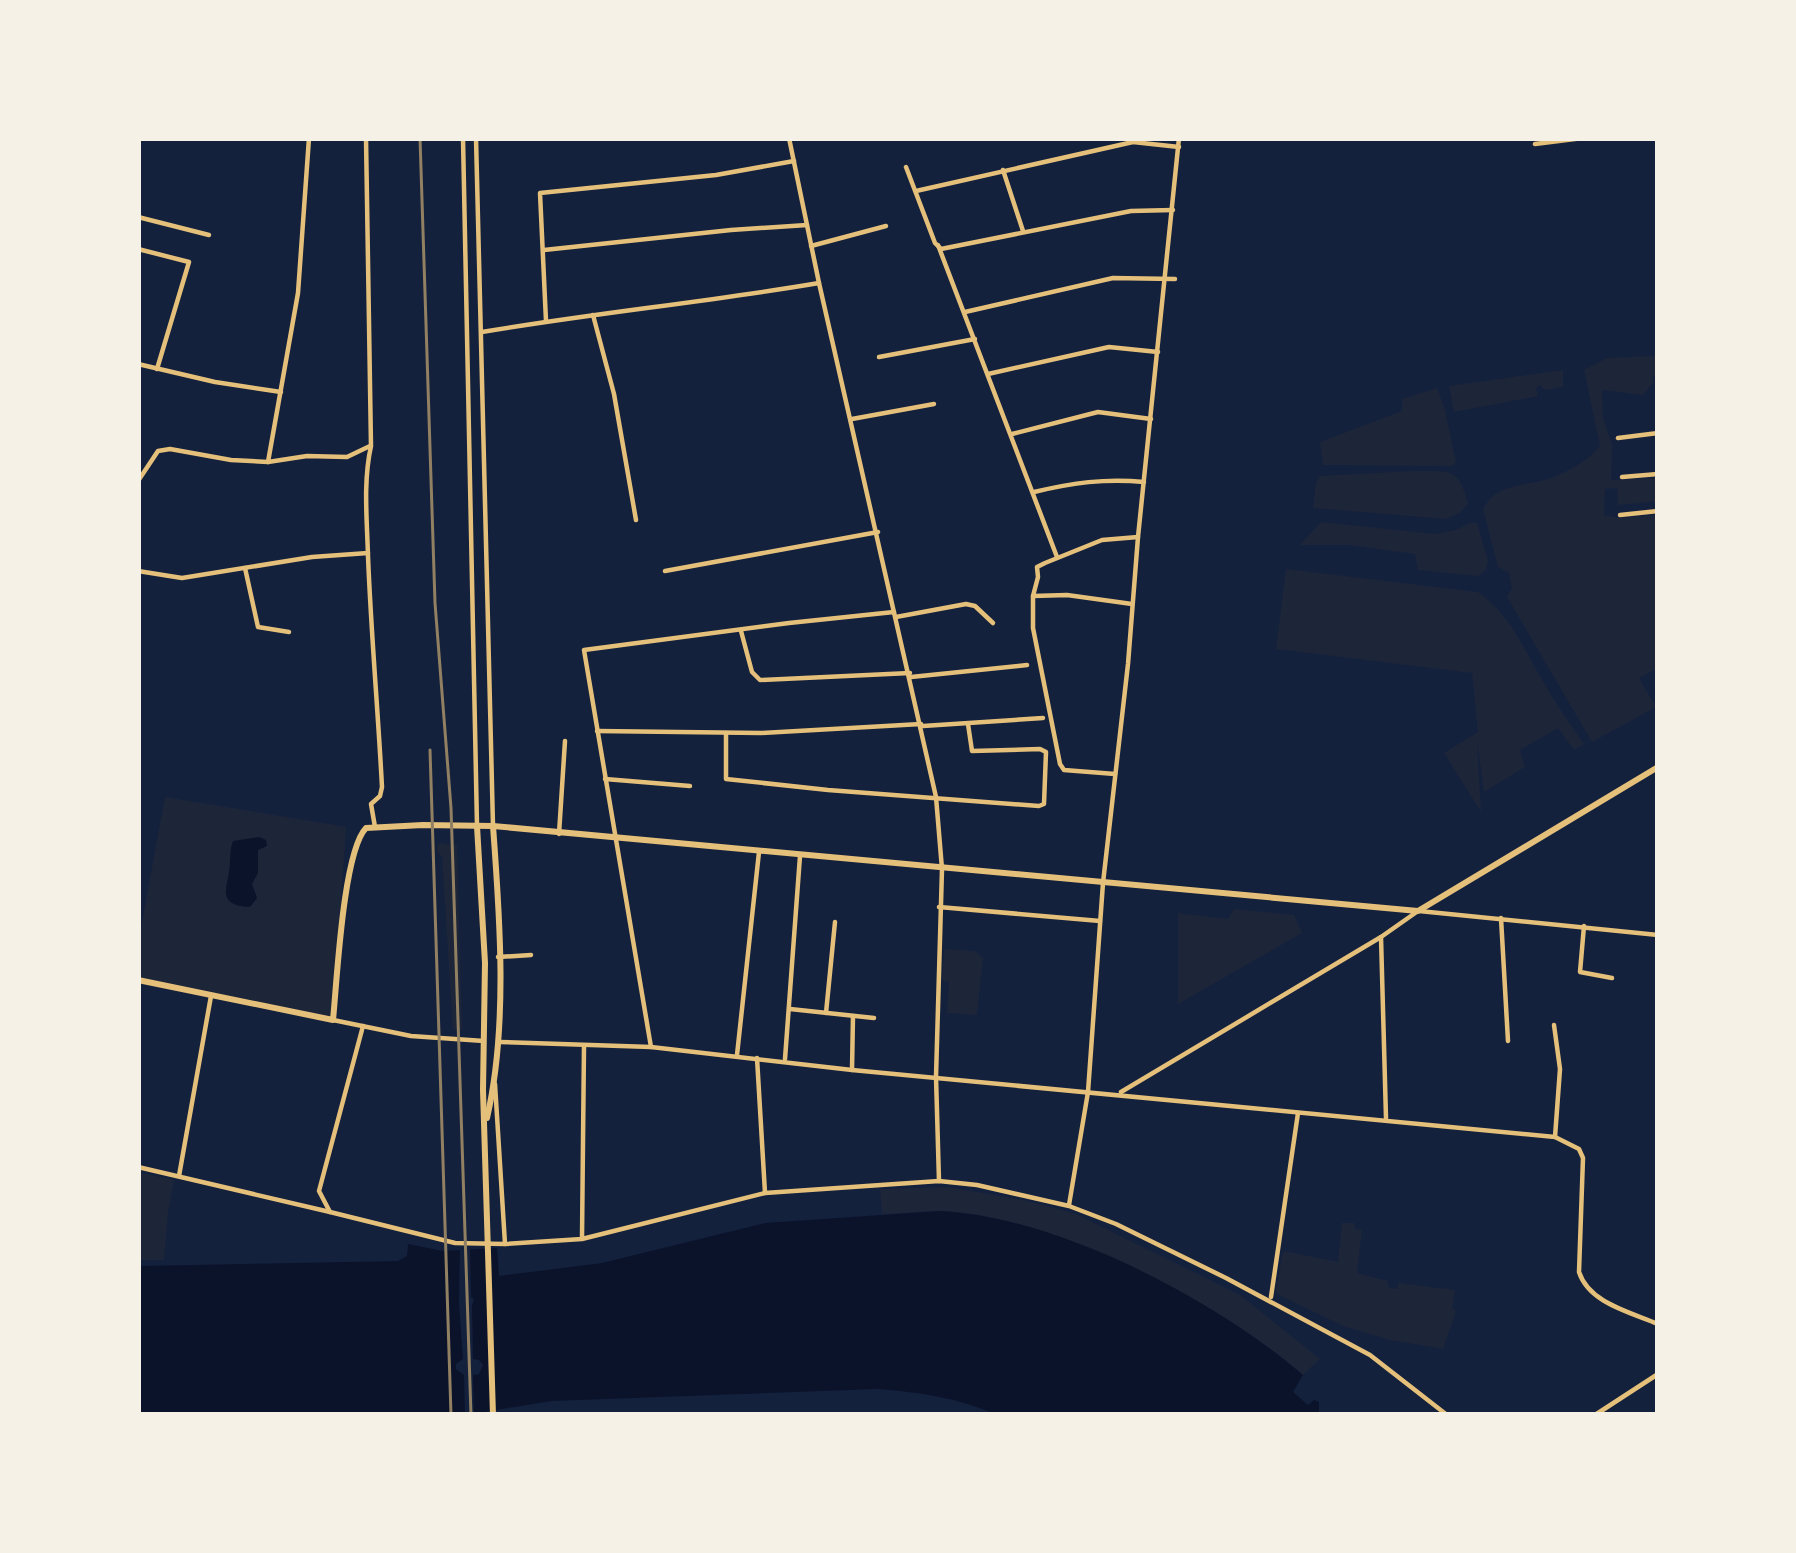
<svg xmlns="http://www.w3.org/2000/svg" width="1796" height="1553" font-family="Manrope,sans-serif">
  <rect width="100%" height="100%" fill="#14213d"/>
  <g fill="#1d2539">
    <path d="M1658,353V379L1654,375L1653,383L1643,395L1602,390L1603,418L1612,445L1611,480L1658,478V501L1618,505L1617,488L1605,489L1604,515L1618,518L1656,515L1658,668L1639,678L1656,707L1592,742L1507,597L1512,588L1509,573L1498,567L1483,509C1496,482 1526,487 1551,478C1568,472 1590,459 1600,446L1584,370L1607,358L1653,356Z"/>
    <polygon points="1563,370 1563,387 1545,390 1539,385 1536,389 1538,396 1454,412 1449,386"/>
    <polygon points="1437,388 1444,406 1456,462 1452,466 1323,465 1320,442 1402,411 1402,399"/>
    <path d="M1413,471C1448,472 1458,465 1468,503L1460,513L1446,519L1313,508L1316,483L1320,476Z"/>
    <polygon points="1321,522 1435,534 1456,530 1470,523 1477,523 1488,561 1486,570 1478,576 1418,570 1415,554 1349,545 1300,545"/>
    <path d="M1286,569L1478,592C1510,615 1522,645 1541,678C1554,701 1569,722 1584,744L1574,750L1558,728L1520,750L1525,767L1484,792L1477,741L1481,812L1444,753L1478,732L1472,673L1276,649Z"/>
    <polygon points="165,797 346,827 333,1020 138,980 138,944"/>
    <polygon points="438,843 457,845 462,1029 453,1030 442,857 437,851"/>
    <polygon points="1234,909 1294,915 1302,933 1178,1004 1178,913 1228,919"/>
    <polygon points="944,949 975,951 983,958 977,1015 947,1013 949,982 942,981"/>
    <polygon points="138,1172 174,1180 168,1212 164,1260 138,1260"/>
    <path d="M947,1187L1024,1200L1076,1214L1240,1295L1320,1359L1303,1375C1244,1324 1177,1288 1106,1257C1060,1237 1015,1219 965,1213C938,1209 910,1213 882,1214L880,1189Z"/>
    <polygon points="1342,1223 1354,1223 1355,1229 1362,1230 1357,1273 1388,1281 1389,1288 1398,1289 1398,1283 1455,1290 1452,1308 1456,1311 1443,1349 1390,1340 1343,1326 1279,1295 1276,1291 1283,1251 1338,1262"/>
  </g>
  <g fill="#0b132b">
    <path d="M259,837L266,840L267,846L258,850V873L252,884L257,898C250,907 252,908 240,906C219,901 227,887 229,872C231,861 229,852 233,841Z"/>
    <path d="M939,1211C1056,1216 1215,1299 1303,1375L1293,1392L1308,1405L1314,1400L1319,1402V1415H998C958,1398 919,1392 877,1389L552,1401L465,1415H138V1266L398,1261L407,1256L408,1244L443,1251L497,1248L499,1276L602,1263L765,1223Z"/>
  </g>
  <polygon fill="#14213d" points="460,1244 470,1244 471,1297 474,1299 472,1306 473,1359 479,1360 483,1365 479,1374 473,1375 474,1415 465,1415 464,1375 456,1369 456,1364 463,1359 459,1303"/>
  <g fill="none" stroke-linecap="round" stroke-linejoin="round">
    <g stroke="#e5c07b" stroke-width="4.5">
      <path d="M366,138L371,446C363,482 367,519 368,556C371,633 378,710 382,787L380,796L371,804L375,827"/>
      <polyline points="789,138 819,283 936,797 942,869 936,1077 939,1181"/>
      <polyline points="1535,144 1583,138"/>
      <polyline points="906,167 935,243 941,249 1131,211 1173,210"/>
      <polyline points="1003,170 1023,231"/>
      <polyline points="916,191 1133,142 1179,147"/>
      <polyline points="138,217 209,235"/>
      <polyline points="938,245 1057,557"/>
      <polyline points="811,246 886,226"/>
      <polyline points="138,249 189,262 157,369"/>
      <polyline points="544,250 731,230 807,225"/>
      <polyline points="965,312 1113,278 1175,279"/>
      <polyline points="593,315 614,394 636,520"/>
      <polyline points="546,321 540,193 716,175 794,161"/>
      <path d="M482,332C594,313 707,302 819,283"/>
      <polyline points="879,357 975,339"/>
      <polyline points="138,364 215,382 281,392"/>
      <polyline points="988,374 1109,347 1158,352"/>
      <polyline points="852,419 934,404"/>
      <polyline points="1012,434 1098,412 1151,419"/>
      <polyline points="1618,438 1658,433"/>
      <polyline points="268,462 298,293 309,138"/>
      <polyline points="1622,477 1658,474"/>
      <polyline points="138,481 158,451 170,449 231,460 268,462 307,456 347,457 370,446"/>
      <path d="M1034,492C1072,483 1105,478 1144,482"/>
      <polyline points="1620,515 1658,511"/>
      <polyline points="245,568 258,627 289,632"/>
      <polyline points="138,571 182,578 312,557 368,553"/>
      <polyline points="665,571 878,532"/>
      <polyline points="1033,596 1067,595 1132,604"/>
      <polyline points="896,617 966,604 975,606 993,623"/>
      <polyline points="741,631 752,672 760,680 910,673"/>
      <polyline points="911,677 1027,665"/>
      <polyline points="923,726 1043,718"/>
      <polyline points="597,731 761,733 921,724"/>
      <polyline points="726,733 726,779 828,790 1039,806 1044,804 1046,752 1040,749 972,751 968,724"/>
      <polyline points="1115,774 1064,770 1060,764 1033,628 1033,596 1038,577 1037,567 1045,563 1102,540 1138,537"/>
      <polyline points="605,779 690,786"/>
      <polyline points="559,834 565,741"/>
      <polyline points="939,907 1100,921"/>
      <polyline points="1501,918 1508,1041"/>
      <polyline points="1584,926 1580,972 1612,978"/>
      <polyline points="1381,937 1386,1118"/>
      <polyline points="498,957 531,955"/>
      <polyline points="790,1009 874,1018"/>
      <polyline points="826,1013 835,922"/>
      <polyline points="333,1020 411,1036 484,1041"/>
      <polyline points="1554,1025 1560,1069 1555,1137"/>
      <polyline points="363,1026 319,1191 330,1212 455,1243 505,1244 582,1239 765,1193 939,1181 977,1185 1069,1206 1116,1224 1226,1278 1370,1355 1447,1415"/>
      <path d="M499,1042L651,1047L852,1070L1555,1137L1579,1149L1583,1158L1579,1272C1589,1303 1630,1312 1658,1324"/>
      <polyline points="651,1047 584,650 789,623 894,612"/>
      <polyline points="737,1055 759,852"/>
      <polyline points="757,1058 765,1193"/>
      <polyline points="785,1059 800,856"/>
      <polyline points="852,1070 853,1016"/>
      <polyline points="495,1084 505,1244"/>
      <polyline points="1121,1092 1381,937 1418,911"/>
      <polyline points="138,1167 330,1212"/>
      <polyline points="179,1176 211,996"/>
      <polyline points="1069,1205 1088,1092 1103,883"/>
      <polyline points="582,1238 584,1046"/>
      <polyline points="1271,1297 1298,1113"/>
      <polyline points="1595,1415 1658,1374"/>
    </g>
    <g stroke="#e5c07b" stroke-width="4.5">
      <polyline points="463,138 477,826"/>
      <polyline points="476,138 493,826"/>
      <polyline points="1103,883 1128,664 1138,537 1179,138"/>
      <polyline points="1419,911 1658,935"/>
    </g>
    <g stroke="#e5c07b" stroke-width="6">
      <polyline points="477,826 485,963 483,1090 493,1415"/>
      <path d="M138,980L333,1020C337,981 343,852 366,828L423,825L493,826L1418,911L1658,767"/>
      <path d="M487,1118C508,1027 500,919 493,826"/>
    </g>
    <g stroke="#918062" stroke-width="3">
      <polyline points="420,138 435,603 451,808 471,1415"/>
      <polyline points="430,750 451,1415"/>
    </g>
  </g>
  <rect width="1796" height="1553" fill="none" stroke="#f6f1e7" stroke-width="282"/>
</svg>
